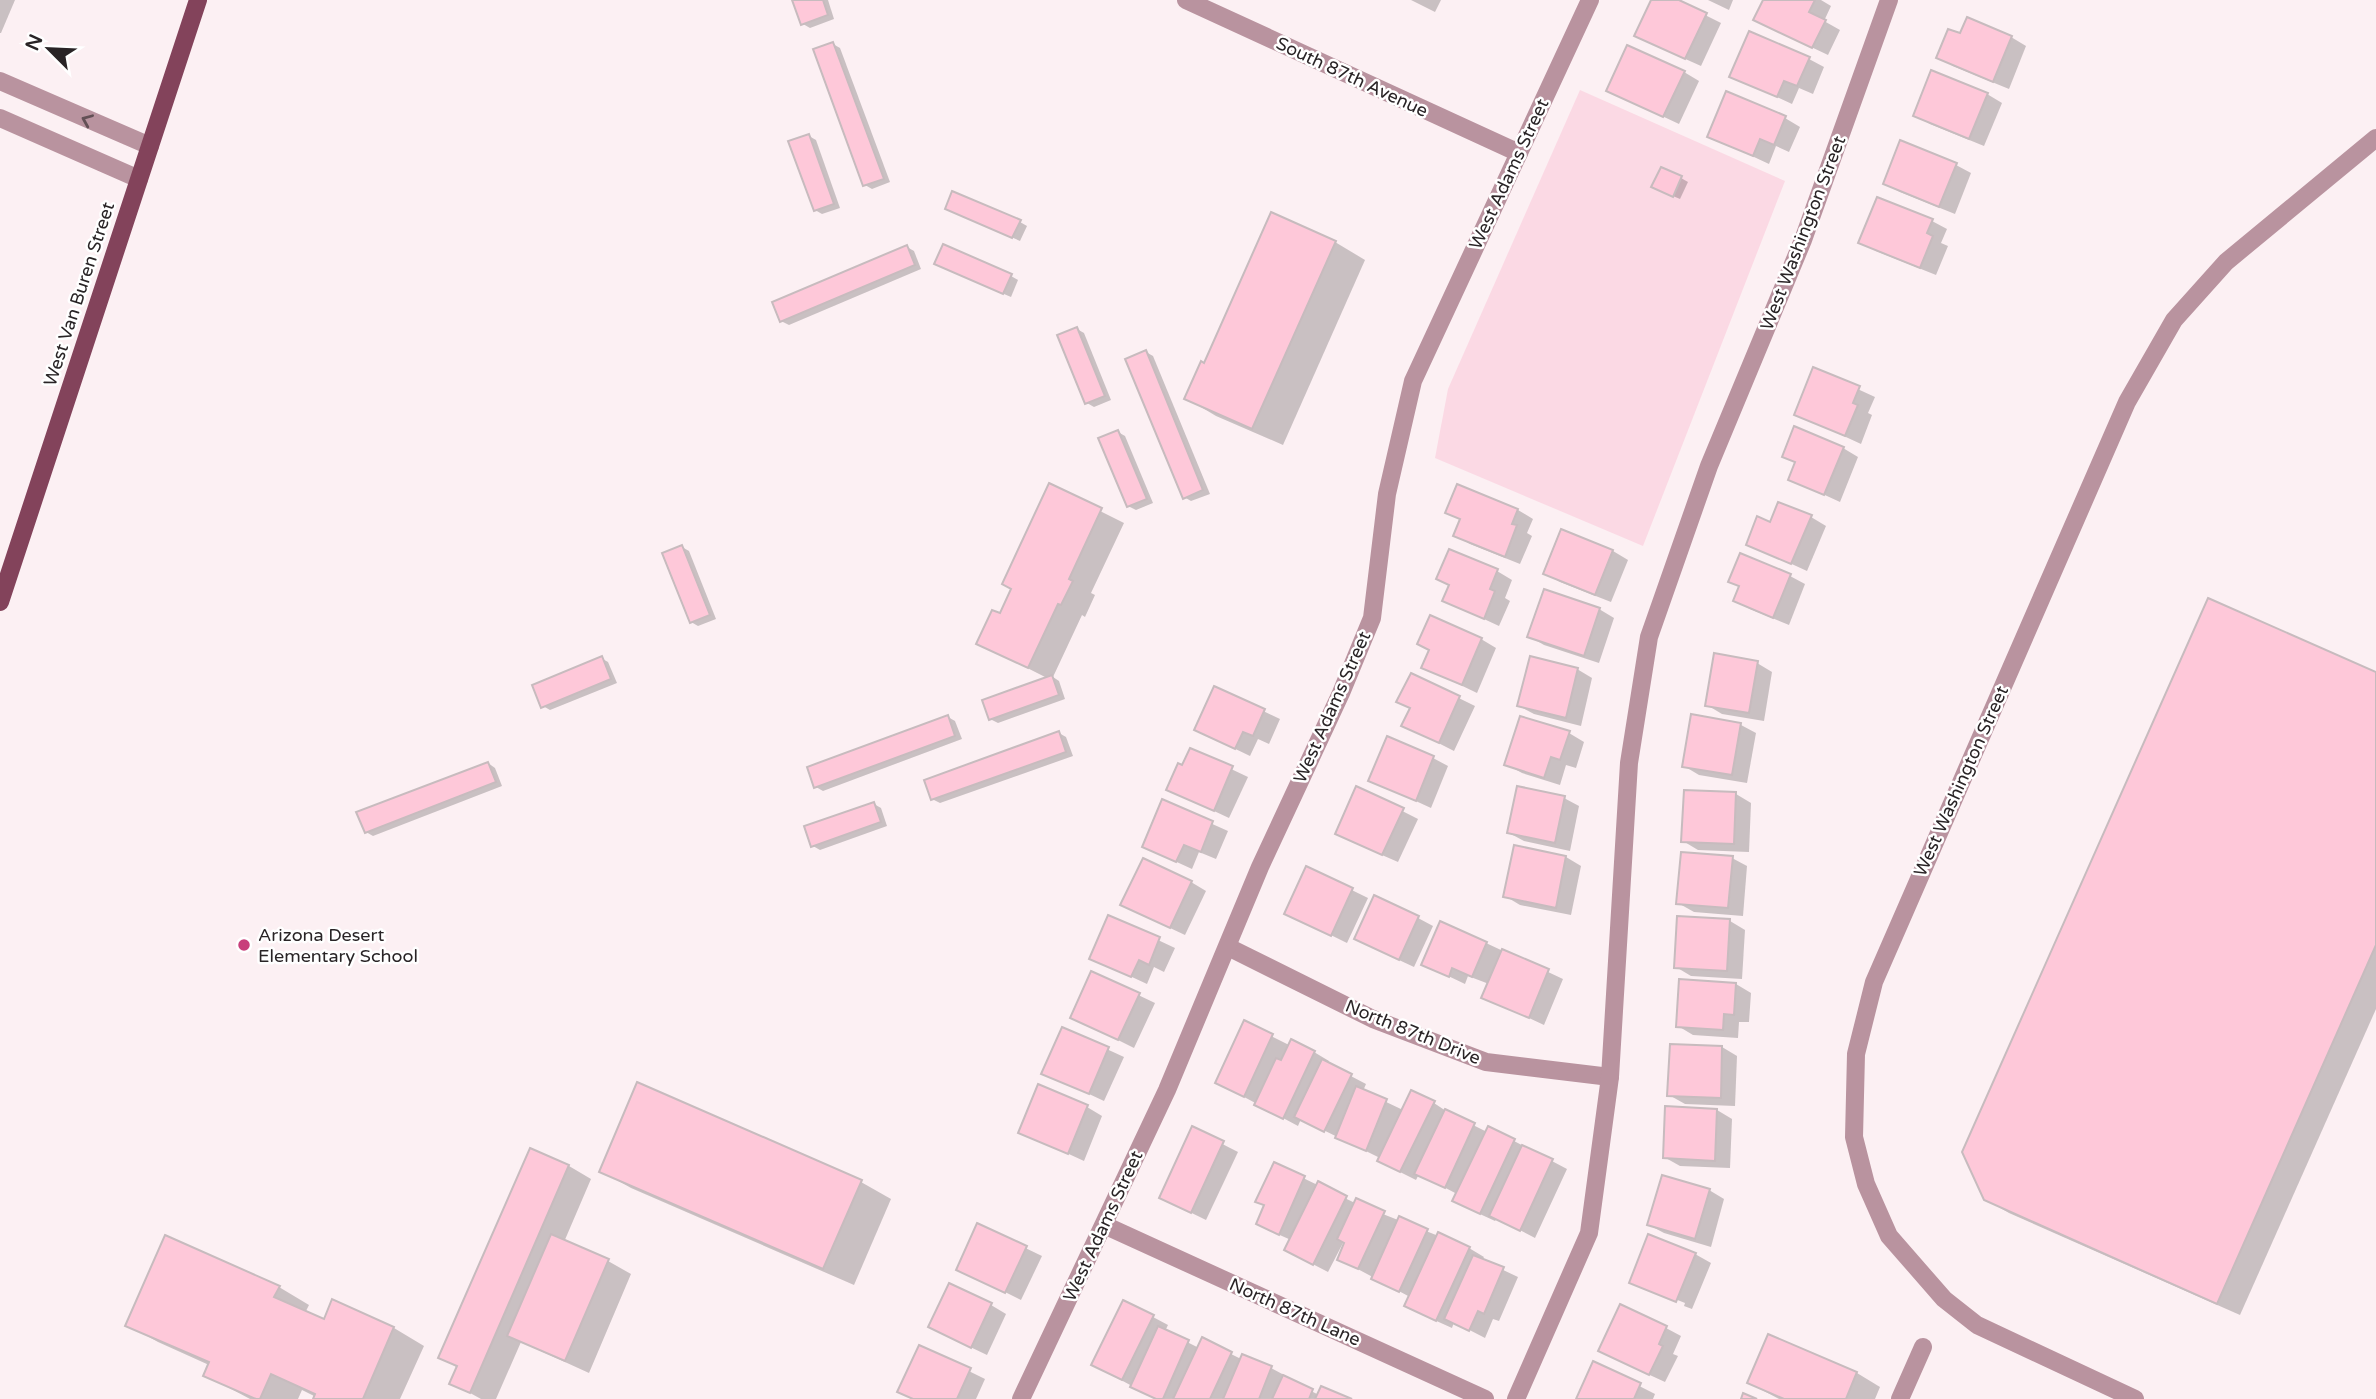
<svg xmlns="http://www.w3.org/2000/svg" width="2376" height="1399" font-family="'Varela Round',sans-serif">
  <rect width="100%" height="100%" fill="#fcf0f3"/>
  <polygon fill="#fbd9e4" points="1580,90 1785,181 1643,546 1435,458 1448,389"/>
  <g fill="#0003">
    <polygon points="0,0 15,0 1,33 0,33"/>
    <polygon points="794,0 828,0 834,19 810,28 803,24"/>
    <polygon points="1411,0 1441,0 1435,12"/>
    <polygon points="1653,0 1675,0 1721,23 1701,66 1652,44"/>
    <polygon points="1708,0 1733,0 1729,10"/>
    <polygon points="1765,0 1821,0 1831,6 1824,21 1840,30 1828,55 1771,28"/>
    <polygon points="2011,37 2026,46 2009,89 1953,66 1938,57"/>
    <polygon points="833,44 840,48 890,182 872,189 865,185"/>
    <polygon points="1809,59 1824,67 1813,94 1799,88 1792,104 1731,76"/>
    <polygon points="1684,72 1699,81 1679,124 1609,91"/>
    <polygon points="1987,94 2002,103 1984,146 1930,124 1915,115"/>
    <polygon points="1785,118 1800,127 1789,152 1776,146 1769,164 1709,136"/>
    <polygon points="809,136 816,140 840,208 822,214 815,210"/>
    <polygon points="1956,165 1971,173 1955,214 1900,192 1885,184"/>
    <polygon points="1681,178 1688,182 1680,199 1661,191"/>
    <polygon points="954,212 1020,222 1027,226 1020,241"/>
    <polygon points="1932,221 1947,229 1941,243 1948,246 1936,275 1876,251 1861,242"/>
    <polygon points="1335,242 1365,260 1283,445 1216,416 1186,398 1205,365"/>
    <polygon points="907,247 914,251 921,269 789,325 781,321"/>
    <polygon points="943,268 1011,276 1018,280 1011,297"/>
    <polygon points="1077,329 1084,333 1111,400 1094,407 1087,403"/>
    <polygon points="1146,352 1153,356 1210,494 1191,501 1184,497"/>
    <polygon points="1814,369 1875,397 1868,413 1872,415 1861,444 1796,414"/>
    <polygon points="1118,432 1125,436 1153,503 1136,510 1128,506"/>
    <polygon points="1843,448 1858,457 1840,502 1790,479 1797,463 1784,456"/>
    <polygon points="1050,486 1124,523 1091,593 1095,595 1085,617 1082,615 1053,677 1059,681 1065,699 998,723 990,719 1047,678 978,643 1000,616 1013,589"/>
    <polygon points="1458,486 1518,510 1533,519 1527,533 1532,536 1520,564 1470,544 1455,535 1461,520 1448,512"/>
    <polygon points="1811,517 1826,526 1807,571 1748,544 1771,524"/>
    <polygon points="1562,531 1613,551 1628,560 1611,602 1560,582 1545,573"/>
    <polygon points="682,547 689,551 716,619 698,626 691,622"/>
    <polygon points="1497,571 1512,580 1505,598 1510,601 1499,626 1445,601 1450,587"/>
    <polygon points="1790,576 1805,584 1789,625 1750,609 1735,601 1740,588"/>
    <polygon points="1599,609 1614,618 1599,663 1544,645 1529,636"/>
    <polygon points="1481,639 1496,648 1477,693 1423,667"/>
    <polygon points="601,658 608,662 617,683 550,710 543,706"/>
    <polygon points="1757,663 1772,672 1764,721 1722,714 1707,705"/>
    <polygon points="1577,669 1592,678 1581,726 1534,714 1519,706"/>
    <polygon points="2376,674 2376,1009 2240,1315 2009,1213 1985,1199"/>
    <polygon points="1412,675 1475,706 1454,751 1403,725 1411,710"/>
    <polygon points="1215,688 1280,719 1269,744 1258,739 1250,756 1196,730"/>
    <polygon points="948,717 955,721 962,739 823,791 816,787"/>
    <polygon points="1741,725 1756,733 1747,783 1699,775 1684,766"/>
    <polygon points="1059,733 1066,737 1073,756 940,803 932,799"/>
    <polygon points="1569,733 1584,742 1576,768 1566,765 1560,785 1522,773 1506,764"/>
    <polygon points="1191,750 1248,777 1229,818 1169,790"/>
    <polygon points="1433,758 1448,766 1431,808 1370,780"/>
    <polygon points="488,763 495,768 502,786 373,836 366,832"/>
    <polygon points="1357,788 1418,819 1398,862 1352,842"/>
    <polygon points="1736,794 1751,803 1749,852 1698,850 1683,841"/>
    <polygon points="1564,798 1579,806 1570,851 1524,841 1509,833"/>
    <polygon points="1163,802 1228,831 1216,859 1199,852 1192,869 1144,847"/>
    <polygon points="874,804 881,808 887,826 820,850 813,846"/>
    <polygon points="1566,857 1581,866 1571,915 1520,905 1505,896"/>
    <polygon points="1732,858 1747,866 1743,916 1694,912 1678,903"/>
    <polygon points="1307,868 1368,898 1347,943 1286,913"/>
    <polygon points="1191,882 1206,891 1185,935 1138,913"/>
    <polygon points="1109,917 1175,948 1164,972 1154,967 1147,984 1091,958"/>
    <polygon points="1418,918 1433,926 1414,967 1371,947"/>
    <polygon points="1730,921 1745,930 1742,979 1691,976 1676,967"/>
    <polygon points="1486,943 1563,979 1544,1025 1484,997 1489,984 1468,976 1465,984 1423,964"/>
    <polygon points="1092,973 1155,1003 1134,1048 1072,1017"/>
    <polygon points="1736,984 1751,993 1749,1022 1739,1022 1738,1038 1693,1035 1678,1026"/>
    <polygon points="1245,1023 1289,1045 1314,1052 1329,1061 1328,1064 1366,1084 1363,1091 1403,1110 1434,1103 1449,1113 1487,1132 1488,1128 1514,1141 1567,1169 1535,1238 1497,1218 1495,1221 1469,1209 1457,1194 1419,1174 1416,1180 1394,1169 1380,1158 1301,1119 1298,1126 1233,1091"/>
    <polygon points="1063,1029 1124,1057 1104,1101 1044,1073"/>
    <polygon points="1722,1047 1737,1056 1735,1106 1685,1104 1669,1095"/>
    <polygon points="638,1085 861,1182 891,1199 854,1285 631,1188 601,1171"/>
    <polygon points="1087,1107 1102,1116 1084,1161 1021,1132"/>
    <polygon points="1717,1110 1732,1119 1730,1168 1680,1166 1664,1157"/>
    <polygon points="1193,1129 1238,1152 1206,1220 1161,1198"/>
    <polygon points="531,1150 569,1166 591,1179 564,1242 608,1261 631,1274 589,1373 521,1342 496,1399 481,1399 452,1383 458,1368 440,1357"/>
    <polygon points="1274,1164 1355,1203 1469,1248 1484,1257 1482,1260 1518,1277 1499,1321 1493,1319 1485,1338 1454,1322 1452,1328 1421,1314 1410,1297 1339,1259 1345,1245 1343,1243 1328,1272 1301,1258 1291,1240 1273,1232 1266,1205"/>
    <polygon points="1709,1190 1724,1199 1711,1247 1664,1233 1649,1225"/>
    <polygon points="978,1225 1042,1256 1021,1300 971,1275"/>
    <polygon points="1695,1254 1711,1263 1692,1309 1684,1306 1685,1303 1645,1287 1645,1290 1631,1282"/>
    <polygon points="279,1287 309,1305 305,1313 325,1321 333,1302 394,1328 424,1346 400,1399 315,1399 316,1397 302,1390 298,1399 250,1399 205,1375 209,1365 158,1342 128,1325"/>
    <polygon points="991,1305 1006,1314 987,1355 945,1335"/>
    <polygon points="1153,1317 1168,1325 1165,1331 1199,1348 1203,1340 1241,1359 1271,1368 1286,1376 1285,1378 1319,1395 1348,1399 1156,1399 1108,1373"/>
    <polygon points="1666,1328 1681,1336 1673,1354 1678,1356 1665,1382 1615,1359"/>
    <polygon points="1769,1336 1857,1373 1880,1387 1875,1399 1779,1399 1749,1383"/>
    <polygon points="920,1347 985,1379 976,1399 913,1399"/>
    <polygon points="1594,1363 1655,1394 1653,1399 1578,1399"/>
  </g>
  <g fill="#fec8d9" stroke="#c7bbbe" stroke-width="2">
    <polygon points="792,0 823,0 828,15 801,25"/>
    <polygon points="1651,0 1679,0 1707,13 1685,59 1634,36"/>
    <polygon points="1763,0 1815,0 1809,12 1826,20 1812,48 1753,20"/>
    <polygon points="1967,17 2012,36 1993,82 1936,58 1948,29 1960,33"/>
    <polygon points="1749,31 1810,57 1797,86 1784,81 1777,97 1729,77"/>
    <polygon points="833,42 884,179 863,186 813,49"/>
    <polygon points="1627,45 1685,71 1663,117 1606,91"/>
    <polygon points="1931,70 1988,93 1969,139 1913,116"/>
    <polygon points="1726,91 1786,116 1774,145 1760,139 1753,156 1707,137"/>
    <polygon points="809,134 834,204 814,211 788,141"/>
    <polygon points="1900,140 1957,163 1939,207 1883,184"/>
    <polygon points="1661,167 1682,176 1673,197 1651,187"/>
    <polygon points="952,191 1021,220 1012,238 945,209"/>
    <polygon points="1877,197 1933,219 1927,233 1933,236 1920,268 1858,243"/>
    <polygon points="1271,212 1336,241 1252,429 1184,399 1201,361 1204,363"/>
    <polygon points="943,244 1012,274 1003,294 934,264"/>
    <polygon points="907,245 915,265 780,322 772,302"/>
    <polygon points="1077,327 1105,396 1085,404 1057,335"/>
    <polygon points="1146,350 1203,490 1183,499 1125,359"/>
    <polygon points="1813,367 1860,386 1853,403 1858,405 1845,436 1794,415"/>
    <polygon points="1794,426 1844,447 1824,495 1788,480 1795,462 1782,457"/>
    <polygon points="1118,430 1147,499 1127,507 1098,438"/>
    <polygon points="1049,483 1102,508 1069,579 1073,581 1061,605 1058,604 1028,668 976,644 992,610 1000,613 1011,589 1002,584"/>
    <polygon points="1457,484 1518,509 1512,524 1517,525 1505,557 1453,536 1460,519 1445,513"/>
    <polygon points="1778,502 1812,515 1791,564 1746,545 1757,516 1770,522"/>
    <polygon points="1561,529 1613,550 1595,595 1543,574"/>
    <polygon points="682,545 710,615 690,623 662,553"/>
    <polygon points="1449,549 1498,569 1490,589 1495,591 1484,619 1442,601 1449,585 1436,579"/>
    <polygon points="1740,553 1791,574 1773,618 1733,601 1739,586 1728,582"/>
    <polygon points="1544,589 1600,608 1584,656 1527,637"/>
    <polygon points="2208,598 2376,672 2376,945 2217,1304 1984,1200 1962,1152"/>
    <polygon points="1430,615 1482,638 1462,685 1421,668 1429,650 1417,644"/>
    <polygon points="1714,653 1758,661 1749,713 1705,706"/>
    <polygon points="602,656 611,679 541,708 532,685"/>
    <polygon points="1530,656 1578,668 1566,718 1517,706"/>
    <polygon points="1411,673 1460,696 1439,743 1401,726 1410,708 1396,702"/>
    <polygon points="1052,675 1059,695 989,720 982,700"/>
    <polygon points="1214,686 1265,709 1253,736 1243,732 1235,749 1194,730"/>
    <polygon points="1691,714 1741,723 1732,775 1682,767"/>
    <polygon points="948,715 955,736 814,788 807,767"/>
    <polygon points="1520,716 1570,731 1560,760 1551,757 1544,778 1504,765"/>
    <polygon points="1059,731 1066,752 931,800 924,780"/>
    <polygon points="1387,736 1434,756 1416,801 1368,781"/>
    <polygon points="1190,748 1233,766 1214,811 1166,790 1178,763 1182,765"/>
    <polygon points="488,762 496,782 365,833 356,812"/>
    <polygon points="1356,786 1404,808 1382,855 1335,834"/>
    <polygon points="1517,786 1565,796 1555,843 1507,833"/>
    <polygon points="1684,790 1736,792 1734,844 1681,842"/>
    <polygon points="1162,799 1213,821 1201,852 1184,845 1176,862 1142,847"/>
    <polygon points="874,802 881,822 811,847 804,826"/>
    <polygon points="1514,845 1566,856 1556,908 1503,897"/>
    <polygon points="1681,852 1733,856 1728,908 1676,904"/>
    <polygon points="1143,858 1192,881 1170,928 1120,905"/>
    <polygon points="1306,866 1353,888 1331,936 1284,914"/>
    <polygon points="1374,895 1419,916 1399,960 1354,939"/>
    <polygon points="1108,915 1160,937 1149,965 1139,960 1131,977 1089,959"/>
    <polygon points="1677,916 1730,919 1727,971 1674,968"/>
    <polygon points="1440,921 1487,942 1472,977 1452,968 1449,977 1421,965"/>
    <polygon points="1502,949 1549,969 1529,1018 1481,998"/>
    <polygon points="1091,971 1140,993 1118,1040 1070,1018"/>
    <polygon points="1679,979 1736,983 1734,1015 1724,1014 1723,1030 1676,1027"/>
    <polygon points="1244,1020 1273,1034 1244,1097 1215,1083"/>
    <polygon points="1062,1027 1109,1047 1089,1094 1041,1074"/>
    <polygon points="1291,1039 1315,1051 1283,1119 1254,1105 1276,1058 1281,1060"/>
    <polygon points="1670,1044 1722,1046 1721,1098 1667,1096"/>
    <polygon points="1322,1059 1352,1074 1324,1132 1294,1117"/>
    <polygon points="637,1082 862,1180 823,1269 599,1172"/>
    <polygon points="1038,1084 1088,1105 1068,1154 1018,1133"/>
    <polygon points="1356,1086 1387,1099 1366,1151 1335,1138"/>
    <polygon points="1411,1090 1435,1101 1400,1172 1377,1161"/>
    <polygon points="1665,1106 1717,1109 1715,1161 1663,1158"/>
    <polygon points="1445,1109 1475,1123 1445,1188 1414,1174"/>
    <polygon points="1192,1126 1224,1141 1191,1213 1159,1198"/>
    <polygon points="1488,1126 1515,1139 1480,1214 1452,1201"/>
    <polygon points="1522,1145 1553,1159 1520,1231 1489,1216"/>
    <polygon points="530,1148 569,1165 470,1393 449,1384 457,1366 438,1358"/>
    <polygon points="1274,1162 1305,1176 1279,1235 1256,1224 1264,1205 1255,1202"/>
    <polygon points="1662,1175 1710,1189 1695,1239 1647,1225"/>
    <polygon points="1318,1181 1347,1196 1313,1265 1284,1250"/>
    <polygon points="1356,1198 1385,1211 1358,1269 1337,1260 1344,1243 1337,1239"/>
    <polygon points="1399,1216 1428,1229 1399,1292 1371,1279"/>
    <polygon points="977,1223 1027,1246 1005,1293 956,1270"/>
    <polygon points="1438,1232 1470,1247 1436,1321 1404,1306"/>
    <polygon points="551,1234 609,1259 565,1361 507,1336"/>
    <polygon points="1648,1234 1696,1253 1676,1302 1629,1283"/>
    <polygon points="165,1235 280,1286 274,1297 324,1319 332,1299 394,1327 363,1399 313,1399 315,1394 271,1374 260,1399 256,1399 203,1376 209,1362 125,1326"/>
    <polygon points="1473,1255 1504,1267 1484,1314 1478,1311 1469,1331 1444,1319"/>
    <polygon points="949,1283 992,1303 971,1348 928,1327"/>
    <polygon points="1123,1300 1154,1315 1122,1380 1091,1365"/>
    <polygon points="1620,1304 1667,1326 1659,1344 1663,1346 1649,1375 1598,1351"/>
    <polygon points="1158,1326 1189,1340 1163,1399 1156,1399 1130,1387"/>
    <polygon points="1768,1334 1857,1372 1846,1399 1784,1399 1747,1383"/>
    <polygon points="1202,1337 1232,1352 1210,1399 1173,1399"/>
    <polygon points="919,1345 971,1368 957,1399 913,1399 897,1392"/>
    <polygon points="1242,1354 1272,1366 1259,1399 1223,1399"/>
    <polygon points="1593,1361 1641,1383 1634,1399 1576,1399"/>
    <polygon points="1283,1375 1313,1389 1309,1399 1272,1399"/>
    <polygon points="1321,1386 1352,1399 1315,1399"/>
    <polygon points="1743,1393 1757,1399 1741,1399"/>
  </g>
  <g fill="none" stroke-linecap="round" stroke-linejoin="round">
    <g stroke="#b9939f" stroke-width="18">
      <polyline points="1186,0 1519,153"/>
      <polyline points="0,81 150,146"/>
      <polyline points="0,118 139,179"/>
      <polyline points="1228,947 1373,1019 1486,1062 1610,1077"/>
      <polyline points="1104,1225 1485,1399"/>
      <polyline points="1021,1399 1167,1090 1260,867 1341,693 1372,618 1387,494 1413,381 1590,0"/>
      <polyline points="1516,1399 1589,1233 1610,1077 1629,763 1649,637 1709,466 1803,240 1889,0"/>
      <polyline points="1900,1399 1923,1347"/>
      <polyline points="2135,1399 1977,1325 1944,1299 1889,1236 1866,1184 1854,1137 1856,1054 1874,982 2127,402 2174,320 2226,262 2376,138"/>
    </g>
    <polyline stroke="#83435b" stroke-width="18" points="0,602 198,0"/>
  </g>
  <defs><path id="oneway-chevron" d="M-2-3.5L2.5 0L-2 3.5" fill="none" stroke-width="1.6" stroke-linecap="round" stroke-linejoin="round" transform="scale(1.75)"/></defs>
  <use stroke="#635056" href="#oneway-chevron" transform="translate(87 120) rotate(-157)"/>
  <circle fill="#c83f7b" stroke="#fff" stroke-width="2.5" cx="244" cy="945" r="7"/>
  <g text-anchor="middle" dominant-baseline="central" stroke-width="5" stroke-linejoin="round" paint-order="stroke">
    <g font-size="18" fill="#292426" stroke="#fff">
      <text transform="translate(1352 77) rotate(25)">South 87th Avenue</text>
      <text transform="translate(1509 174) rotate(-65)">West Adams Street</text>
      <text transform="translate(1803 233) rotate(-69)">West Washington Street</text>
      <text transform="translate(79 294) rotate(-72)">West Van Buren Street</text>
      <text transform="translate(1332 707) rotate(-66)">West Adams Street</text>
      <text transform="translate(1961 781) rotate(-66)">West Washington Street</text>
      <text transform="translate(1413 1032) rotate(22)">North 87th Drive</text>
      <text transform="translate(1103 1226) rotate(-65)">West Adams Street</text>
      <text transform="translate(1295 1312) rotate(24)">North 87th Lane</text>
    </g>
    <g font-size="18" fill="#292426" stroke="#fff" text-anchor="start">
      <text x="258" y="935">Arizona Desert<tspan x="258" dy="21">Elementary School</tspan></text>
    </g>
  </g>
  <g transform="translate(49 49) rotate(294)" stroke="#ffffff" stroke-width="5" paint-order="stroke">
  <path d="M0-5L12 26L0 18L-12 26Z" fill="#292426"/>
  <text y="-10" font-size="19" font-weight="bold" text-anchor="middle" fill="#292426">N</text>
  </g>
</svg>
